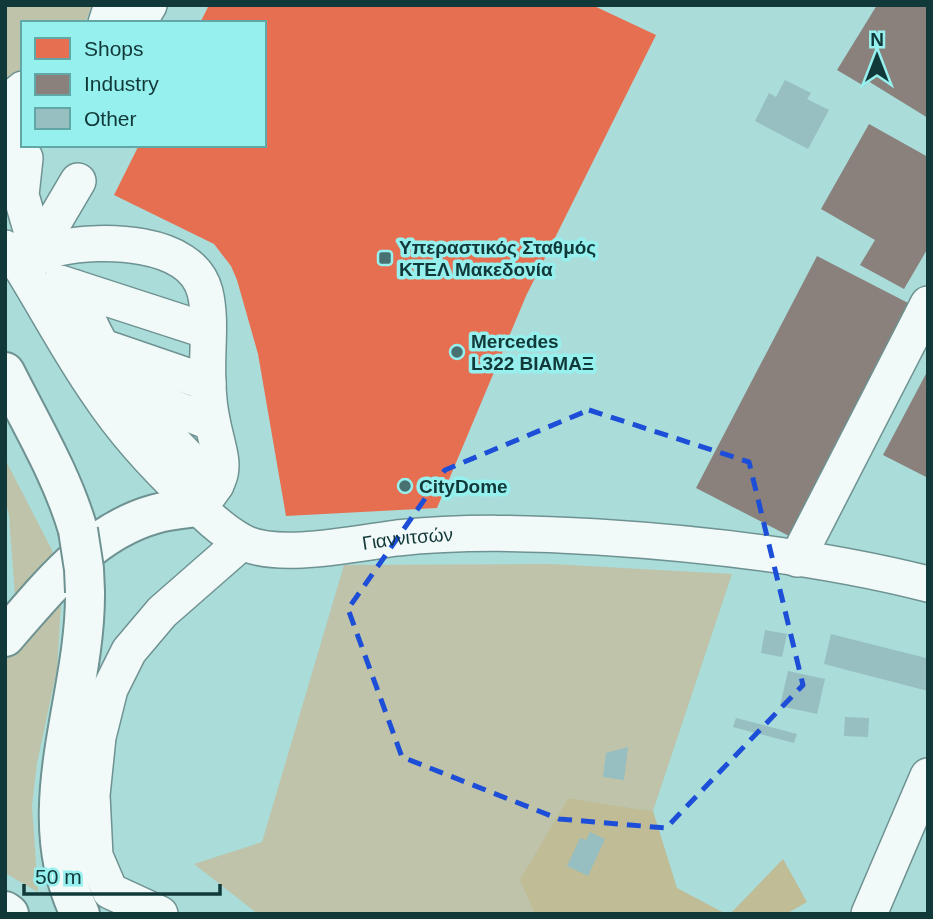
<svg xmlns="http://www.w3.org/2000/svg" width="933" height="919" font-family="Arial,sans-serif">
  <rect width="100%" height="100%" fill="#aadcda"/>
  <g fill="#bec3aa">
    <polygon points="5,5 92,5 85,23 23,23 23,69 5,81"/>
    <polygon points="5,459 52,550 61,604 57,669 37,763 32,806 38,892 5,873 5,620 16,610 9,515 5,501"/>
    <polygon points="551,564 732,574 653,811 568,798 521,880 535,914 258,914 194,864 262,842 344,565"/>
  </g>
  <g fill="#c0bc96">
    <polygon points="568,798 653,811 677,888 726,914 535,914 520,880"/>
    <polygon points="783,859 807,902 786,914 730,914"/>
  </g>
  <polygon fill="#e76f51" points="209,5 592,5 656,35 526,296 437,508 286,516 258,354 237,280 231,266 214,244 114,195 139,145 264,145 264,23 200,23"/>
  <g fill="#8a817c">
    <polygon points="877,5 928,5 928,118 868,81 864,86 837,70"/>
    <polygon points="869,124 928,157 928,248 904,289 860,265 875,240 821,209"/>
    <polygon points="817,256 912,305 791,537 696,488"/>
    <polygon points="928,370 928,478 883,455"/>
  </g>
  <g fill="#97bec0">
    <polygon points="785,80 811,93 807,99 829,110 808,149 755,121 769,93 776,97"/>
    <polygon points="765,630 787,634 782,657 761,653"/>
    <polygon points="831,634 926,658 928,653 928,691 824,664"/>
    <polygon points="788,671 825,679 817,714 780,706"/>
    <polygon points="845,717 869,718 868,737 844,736"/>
    <polygon points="736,718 797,734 794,743 733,727"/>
    <polygon points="628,747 624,780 603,777 606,753"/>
    <polygon points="590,832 605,839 588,876 567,866 580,838 586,840"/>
  </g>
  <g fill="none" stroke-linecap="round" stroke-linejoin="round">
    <g stroke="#6e9291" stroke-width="38">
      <g id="minor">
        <polyline points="106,23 112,5"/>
        <polyline points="138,23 149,5"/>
        <polyline points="5,104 23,89"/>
        <polyline points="5,144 23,122"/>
        <polyline points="25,158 21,195 34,240"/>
        <path id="s1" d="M5,248L21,267C47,309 70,353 98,393C124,432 155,466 188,497C204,513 221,530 241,541C274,561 358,543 397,538C464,531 531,533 598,537C708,544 821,557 928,584"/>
        <polyline points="22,264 34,240 55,220 78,181"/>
        <path d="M21,267C32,261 46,251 59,248C100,239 192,239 205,292C212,321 206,353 208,382C208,396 210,411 213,425C222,466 230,473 198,507"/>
        <polyline points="60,283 208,331"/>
        <path d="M75,288C106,373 152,424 216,485"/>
        <polyline points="100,346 208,383"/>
        <polyline points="131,391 212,423"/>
        <polyline points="797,559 928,304"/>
        <polyline points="160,914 110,891 95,856 92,795 98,737 110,689 129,651 162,612 242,542"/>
        <polyline points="869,914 928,776"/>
      </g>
    </g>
    <g stroke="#6e9291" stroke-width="42">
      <g id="highway">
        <path d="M5,372C31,424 62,475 78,530"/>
        <path d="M5,637C47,589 90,532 155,514C169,510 183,509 198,507"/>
        <polyline points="5,911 9,914"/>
        <path d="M80,914C29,810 86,700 85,592"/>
      </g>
    </g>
    <use href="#minor" stroke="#f2faf9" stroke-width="35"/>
    <use href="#highway" stroke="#f2faf9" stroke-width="38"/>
    <g stroke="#6e9291" stroke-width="42" stroke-linecap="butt">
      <polyline id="highway-bridge" points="78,530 84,569 85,592"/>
    </g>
    <use href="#highway-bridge" stroke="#f2faf9" stroke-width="38"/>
  </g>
  <path fill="none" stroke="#1d4ed8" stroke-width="5" stroke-dasharray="14 9" stroke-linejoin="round" d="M589,410L749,462L803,685L666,828L559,819L402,757L348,609L445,470Z"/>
  <g fill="#477271" stroke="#96f0ee" stroke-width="2.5">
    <rect x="378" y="251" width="14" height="14" rx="3.5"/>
    <circle cx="457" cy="352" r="7"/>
    <circle cx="405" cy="486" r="7"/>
  </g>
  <g text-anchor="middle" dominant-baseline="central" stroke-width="7" stroke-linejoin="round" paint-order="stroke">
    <g font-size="19" font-weight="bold" fill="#123939" stroke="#96f0ee" text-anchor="start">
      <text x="399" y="247">Υπεραστικός Σταθμός<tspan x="399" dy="22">ΚΤΕΛ Μακεδονία</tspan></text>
      <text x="471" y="341">Mercedes<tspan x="471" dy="22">L322 ΒΙΑΜΑΞ</tspan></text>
      <text x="419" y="486">CityDome</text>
    </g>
    <g font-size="19" fill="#123939" stroke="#96f0ee">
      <text stroke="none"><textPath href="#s1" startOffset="548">Γιαννιτσών</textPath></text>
    </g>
  </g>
  <rect width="933" height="919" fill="none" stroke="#123939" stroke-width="14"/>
  <rect x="21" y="21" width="245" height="126" fill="#96f0ee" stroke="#61a7a6" stroke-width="2"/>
  <rect x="35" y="38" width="35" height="21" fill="#e76f51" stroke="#61a7a6" stroke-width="2"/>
  <text x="84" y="56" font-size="21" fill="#123939">Shops</text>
  <rect x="35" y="74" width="35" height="21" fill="#8a817c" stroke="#61a7a6" stroke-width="2"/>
  <text x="84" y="91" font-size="21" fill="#123939">Industry</text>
  <rect x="35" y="108" width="35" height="21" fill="#97bec0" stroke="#61a7a6" stroke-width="2"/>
  <text x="84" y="126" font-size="21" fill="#123939">Other</text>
  <g transform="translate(877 56)" stroke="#96f0ee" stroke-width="5" paint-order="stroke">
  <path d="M0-5L12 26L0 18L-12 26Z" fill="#123939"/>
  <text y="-10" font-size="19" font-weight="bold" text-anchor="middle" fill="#123939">N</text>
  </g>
  <path d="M24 884v10h196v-10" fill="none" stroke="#123939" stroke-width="3.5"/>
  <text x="35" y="884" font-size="21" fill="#123939" stroke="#96f0ee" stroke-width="5" paint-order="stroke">50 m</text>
</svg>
